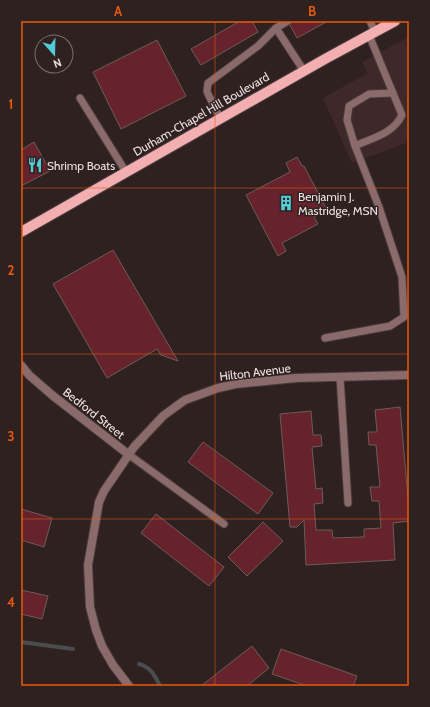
<svg xmlns="http://www.w3.org/2000/svg" width="430" height="707" font-family="Cabin,sans-serif">
  <rect width="100%" height="100%" fill="#302121"/>
  <polygon fill="#3e2829" points="409,37 409,142 352,163 323,98 368,73 362,62"/>
  <g fill="none" stroke-linecap="round" stroke-linejoin="round">
    <g stroke="#494d4e" stroke-width="4">
      <polyline points="21,642 73,649"/>
      <path d="M139,664C151,667 155,676 160,686"/>
    </g>
  </g>
  <g fill="#66232b" stroke="#6d5b5b">
    <polygon points="240,21 252,21 258,32 201,65 191,49"/>
    <polygon points="293,21 328,21 297,38 290,25"/>
    <polygon points="157,40 186,96 121,129 93,72"/>
    <polygon points="34,142 50,171 21,186 21,150"/>
    <polygon points="297,157 302,166 304,166 327,210 314,217 318,224 282,243 286,251 278,256 246,195 290,172 286,163"/>
    <polygon points="113,250 178,361 161,355 157,349 107,378 53,284"/>
    <polygon points="400,407 409,509 409,521 393,523 395,560 306,565 304,520 297,527 290,527 280,414 311,411 313,435 321,435 322,446 312,447 316,489 322,488 323,503 314,504 316,530 332,530 333,538 364,537 364,529 381,528 379,501 372,501 370,487 380,487 376,445 369,445 368,432 377,432 375,410"/>
    <polygon points="203,442 273,493 258,514 188,462"/>
    <polygon points="21,509 52,518 44,547 21,540"/>
    <polygon points="156,514 224,567 209,586 141,533"/>
    <polygon points="263,522 283,541 247,576 228,557"/>
    <polygon points="21,590 48,596 42,619 21,614"/>
    <polygon points="252,646 269,668 247,686 201,686"/>
    <polygon points="281,649 357,676 353,686 307,686 272,674"/>
  </g>
  <g fill="none" stroke-linecap="round" stroke-linejoin="round">
    <g stroke="#4a3c3c" stroke-width="9">
      <g id="service">
        <polyline points="370,21 375,32"/>
        <polyline points="276,28 304,71"/>
        <polyline points="80,98 126,172"/>
        <polyline points="220,118 208,94 207,91 208,83 258,46 276,28 288,21"/>
        <path d="M355,146C372,138 393,134 402,115L369,35"/>
        <polyline points="325,338 390,326 404,317 402,277 379,207 355,146 347,120 349,106 369,94 393,93"/>
        <polyline points="340,377 348,503"/>
        <polyline points="128,454 224,524"/>
      </g>
    </g>
    <g stroke="#4a3c3c" stroke-width="10">
      <g id="minor">
        <polyline points="21,365 29,375 52,395 128,454"/>
        <polyline points="129,686 113,665 102,646 96,630 90,607 88,565 99,502 104,491 134,447 163,416 178,405 185,400 218,388 236,384 296,378 409,375"/>
      </g>
    </g>
    <g stroke="#4a3c3c" stroke-width="12">
      <polyline id="primary" points="21,232 325,59 395,21"/>
    </g>
    <use href="#service" stroke="#8b6a6b" stroke-width="7"/>
    <use href="#minor" stroke="#8b6a6b" stroke-width="8"/>
    <use href="#primary" stroke="#f3aeb1" stroke-width="10"/>
  </g>
  <path fill="none" stroke="#e8590c" stroke-width="1" stroke-opacity="0.55" d="M215,21V686M21,188H409M21,354H409M21,519H409"/>
  <defs>
    <g id="restaurant-bare" transform="scale(1.2)"><path d="M-5-6h1v4h1v-4h1v4h1v-4h1v5L-1.5 .5V6h-2V.5L-5-1ZM5-6V6H3V1.5H1.5Q1.5-4 5-6Z" fill="#52ccd6" stroke="#302121" stroke-width="2.5" paint-order="stroke"/></g>
    <g id="building-bare" transform="scale(1.2)"><path d="M-4-6H4V6H1V3H-1V6H-4ZM-2.5-4.3h1.7v1.8h-1.7ZM.8-4.3h1.7v1.8H.8ZM-2.5-1h1.7V.8h-1.7ZM.8-1h1.7V.8H.8Z" fill="#52ccd6" stroke="#302121" stroke-width="2.5" paint-order="stroke"/></g>
  </defs>
  <g fill-rule="evenodd">
    <use href="#restaurant-bare" x="35" y="165"/>
    <use href="#building-bare" x="286" y="203"/>
  </g>
  <g text-anchor="middle" dominant-baseline="central" stroke-width="3" stroke-linejoin="round" paint-order="stroke">
    <g font-size="12" fill="#ebe1e1" stroke="#302121">
      <text transform="translate(201 114) rotate(-30)">Durham-Chapel Hill Boulevard</text>
      <text transform="translate(255 372) rotate(-7)">Hilton Avenue</text>
      <text transform="translate(94 413) rotate(38)">Bedford Street</text>
    </g>
    <g font-size="12" fill="#ebe1e1" stroke="#302121" text-anchor="start">
      <text x="47" y="165">Shrimp Boats</text>
      <text x="298" y="196">Benjamin J.<tspan x="298" dy="14">Mastridge, MSN</tspan></text>
    </g>
  </g>
  <rect width="430" height="707" fill="none" stroke="#302121" stroke-width="44"/>
  <g transform="translate(54 54) rotate(160)"><circle r="19" fill="#302121" stroke="#7b6e6e"/>
  <path d="M0-3L7 15L0 10L-7 15Z" fill="#52ccd6"/>
  <text y="-6" font-size="11" font-weight="bold" text-anchor="middle" fill="#ebe1e1">N</text>
  </g>
  <rect x="22" y="22" width="386" height="663" fill="none" stroke="#e8590c" stroke-width="1.5"/>
  <g font-size="13" text-anchor="middle" font-weight="bold" fill="#e8590c">
    <text x="118" y="16">A</text>
    <text x="312" y="16">B</text>
    <text x="11" y="109">1</text>
    <text x="11" y="275">2</text>
    <text x="11" y="441">3</text>
    <text x="11" y="607">4</text>
  </g>
</svg>
